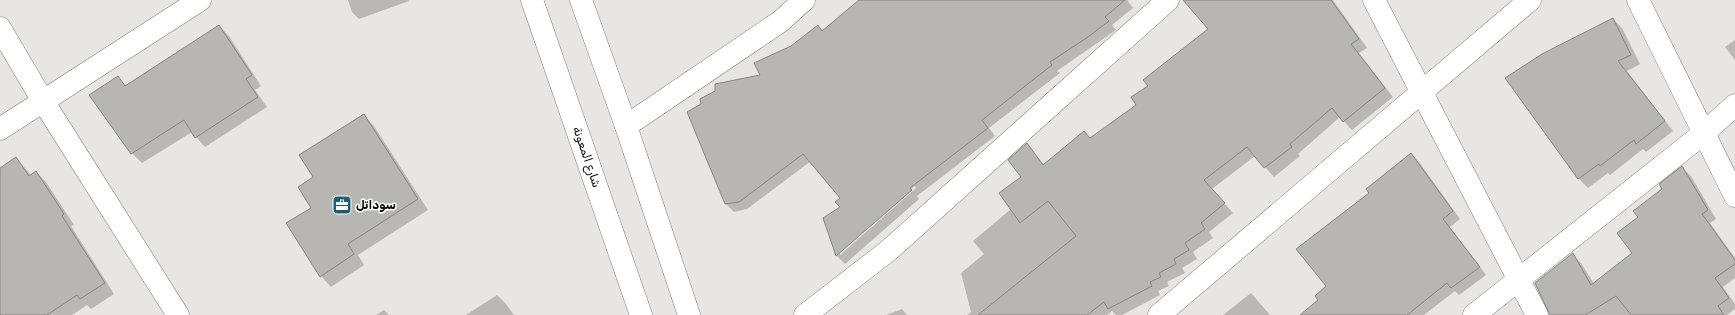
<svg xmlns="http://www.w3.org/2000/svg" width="1735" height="315" font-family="Rubik,Vazirmatn,sans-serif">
  <rect width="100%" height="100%" fill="#e9e5e3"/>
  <g fill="#0003" fill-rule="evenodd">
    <polygon points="348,0 408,0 409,1 359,19 352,12"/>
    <path d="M861,0H1127L1133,8L1112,25L1116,30L1057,71L1060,73L989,128L995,136L917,196L919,199L845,264L837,256L824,218L841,207V198L811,161L747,209L734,212L726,204L762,76L792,47L818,27L823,31ZM915,186L916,188L840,255V252Z"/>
    <polygon points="1220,0 1333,0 1367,48 1359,53 1393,97 1352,130 1340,117 1298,154 1300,156 1274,177 1255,156 1212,189 1233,213 1209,232 1213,238 1193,252 1197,259 1182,268 1185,273 1167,282 1169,286 1158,291 1160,295 1122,315 1116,315 1112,311 1107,315 967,315 971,312 961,273 984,254 973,241 1011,209 1022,177 1027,144 1044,165 1091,139 1138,105 1149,86 1209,29"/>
    <polygon points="1613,19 1622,28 1640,64 1627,71 1673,131 1646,152 1643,149 1610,175 1608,173 1588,188 1579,179 1506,78"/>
    <polygon points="219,26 229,36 261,86 255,90 267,107 205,147 192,132 142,163 132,153 118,77 126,86"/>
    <polygon points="1735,40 1735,60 1725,47"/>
    <polygon points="363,115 374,126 428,210 358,255 364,265 331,287 321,276 312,208 314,177"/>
    <polygon points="1411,155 1419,162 1460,219 1450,227 1486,275 1459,295 1455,291 1424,315 1301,315 1320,300 1328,287 1370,193"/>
    <polygon points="16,158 31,175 36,172 46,182 74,225 71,226 114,294 91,309 87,305 72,315 0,315 0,169"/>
    <polygon points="1682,168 1691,176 1716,219 1710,223 1735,258 1735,278 1723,287 1735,304 1735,309 1727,315 1552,315 1572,254 1581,263 1594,284 1633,253 1639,217"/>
    <polygon points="1251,293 1270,315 1223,315"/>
    <polygon points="497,295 506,304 514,315 466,315"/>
    <polygon points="902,309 907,315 886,315"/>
    <polygon points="384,310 389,315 376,315"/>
  </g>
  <g fill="#b7b6b3" stroke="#888683">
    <polygon points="859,0 1125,0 1105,17 1109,21 1088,37 1050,62 1052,65 982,120 988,128 910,188 912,190 836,256 823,218 840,207 835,202 840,198 803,154 739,202 725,204 687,112 701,104 700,99 715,91 715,84 760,75 754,63 791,46 818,25 822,31"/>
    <polygon points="1183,0 1331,0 1359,39 1351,44 1385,88 1343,122 1332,108 1290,144 1292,147 1264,168 1247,147 1204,180 1225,203 1201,223 1205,229 1185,243 1189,250 1174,259 1176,264 1159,273 1161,277 1150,282 1152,286 1108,309 1104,302 1087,315 978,315 1076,236 1048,201 1020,223 999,193 1021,177 1008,160 1027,143 1043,165 1084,131 1090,138 1136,105 1131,97 1148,86 1143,80 1208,29"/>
    <polygon points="1613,18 1631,55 1618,61 1665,121 1636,144 1634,140 1600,166 1599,164 1578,179 1505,78 1542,54"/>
    <polygon points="219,25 252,75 246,79 258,97 195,138 184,120 131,154 89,95 118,76 125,86"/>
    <polygon points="364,114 418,199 348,244 354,254 320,277 286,223 311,208 298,187 313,177 299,155"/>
    <polygon points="1411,153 1453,211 1443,219 1480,267 1451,288 1447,283 1407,315 1300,315 1318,300 1315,296 1326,286 1296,249 1369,193 1366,189"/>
    <polygon points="16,157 29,176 36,171 64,214 62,216 105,283 80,299 77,295 47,315 0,315 0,168"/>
    <polygon points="1682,166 1708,210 1702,214 1735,260 1735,264 1715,278 1729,298 1718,306 1724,315 1631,315 1616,296 1585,315 1550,315 1535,283 1573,253 1591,285 1632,253 1617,233 1638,217 1633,211 1662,189 1659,184"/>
  </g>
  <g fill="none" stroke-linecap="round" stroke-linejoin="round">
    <g stroke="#827f7d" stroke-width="23">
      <g id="street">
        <polyline points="1374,0 1537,315"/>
        <polyline points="1638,0 1735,196"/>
        <polyline points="0,28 43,101 178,315"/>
        <polyline points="626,126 781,21 804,0"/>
        <polyline points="0,129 200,0"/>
        <polyline points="805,315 888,251 1168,0"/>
        <polyline points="1159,315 1530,0"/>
        <polyline points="1474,315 1704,133 1735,105"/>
      </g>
    </g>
    <g stroke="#827f7d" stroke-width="23">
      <g id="highway">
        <polyline points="532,0 641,315"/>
        <polyline points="581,0 626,126 689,315"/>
      </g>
    </g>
    <use href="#street" stroke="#fff" stroke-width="22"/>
    <use href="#highway" stroke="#fff" stroke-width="22"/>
  </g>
  <defs>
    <g id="office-square" transform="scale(1)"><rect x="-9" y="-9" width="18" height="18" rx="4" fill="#1b6072" stroke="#fff"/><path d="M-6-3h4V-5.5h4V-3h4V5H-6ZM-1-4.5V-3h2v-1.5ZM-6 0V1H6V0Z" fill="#fff"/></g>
  </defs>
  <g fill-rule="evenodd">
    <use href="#office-square" x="342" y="205"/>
  </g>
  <g text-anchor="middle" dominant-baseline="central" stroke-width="3" stroke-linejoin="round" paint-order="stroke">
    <g font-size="12" fill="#11100f" stroke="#fff">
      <text transform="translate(587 157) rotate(71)">شارع المعونة</text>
    </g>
    <g font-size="12" font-weight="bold" fill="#11100f" stroke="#fff" text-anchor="start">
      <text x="356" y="205">سوداتل</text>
    </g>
  </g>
</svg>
